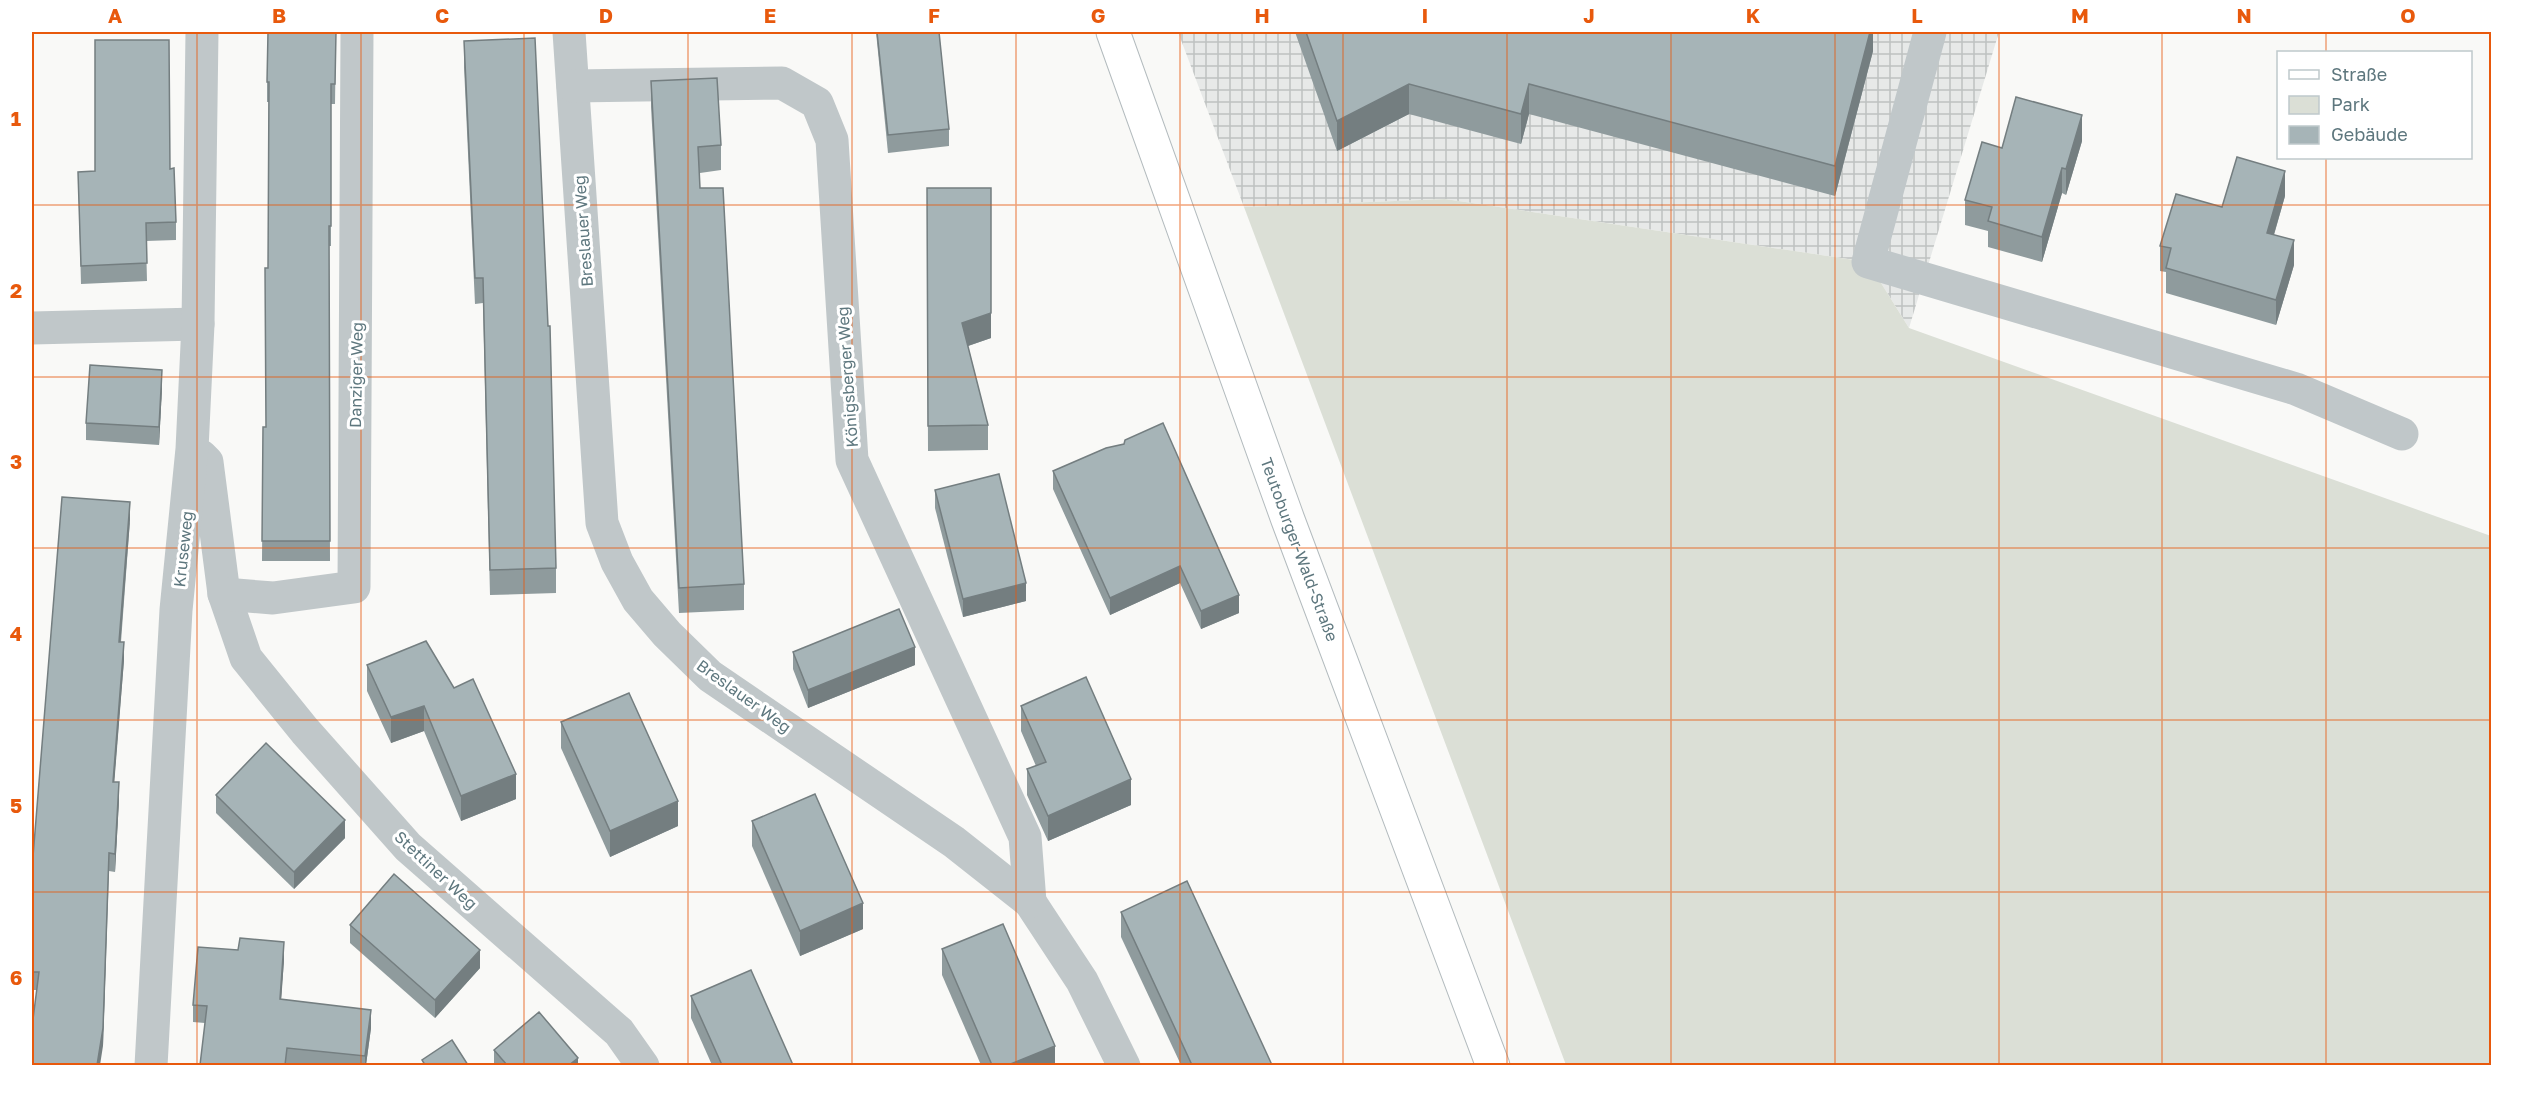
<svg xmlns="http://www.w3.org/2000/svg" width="2523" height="1097" font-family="'Golos Text',sans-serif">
  <defs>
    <pattern id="industrial-grid" width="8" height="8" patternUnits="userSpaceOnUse" patternTransform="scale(1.5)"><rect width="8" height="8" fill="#e7e9e8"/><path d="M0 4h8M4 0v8" fill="none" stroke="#bec2c1"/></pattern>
  </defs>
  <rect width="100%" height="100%" fill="#f9f9f7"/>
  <polygon fill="url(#industrial-grid)" points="1178,32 1999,32 1909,328 1868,262 1445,199 1244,207"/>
  <polygon fill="#dbdfd6" points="1445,199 1868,262 1909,328 2491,536 2491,1065 1566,1065 1244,207"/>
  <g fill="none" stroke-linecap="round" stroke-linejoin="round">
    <g stroke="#b3bbbe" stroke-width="35">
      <g id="primary">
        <path id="s1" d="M1113,32L1288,520L1493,1066"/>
      </g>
    </g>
    <g stroke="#c0c7c9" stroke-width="33">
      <polyline points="569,32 602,523 617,562 638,600 667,634 710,676 954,842 1030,902 1082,981 1124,1066"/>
      <polyline points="1930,32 1868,262 2296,389 2402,434"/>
      <polyline points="573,86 782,83 817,103 832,140 852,460 1025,837 1030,902"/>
      <polyline points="32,328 198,324"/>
      <polyline points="201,456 207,462 224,594 246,658 305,731 408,847 619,1032 643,1066"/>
      <polyline points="224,594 273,598 354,587 357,32"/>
      <polyline points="151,1066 176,610 192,449 198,324 202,32"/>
    </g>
    <use href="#primary" stroke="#fff" stroke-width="33"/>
  </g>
  <g fill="#8f9b9d">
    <polygon points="336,32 335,104 331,104 331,246 329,246 330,561 262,561 263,427 266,427 268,268 269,102 267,102 267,82"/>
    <polygon points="876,32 939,32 949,129 949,146 888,153"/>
    <polygon points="1295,32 1873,32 1873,51 1835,196 1529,114 1521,144 1409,114 1337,151"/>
    <polygon points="464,41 556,568 556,593 490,595 483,303 475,304 464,67"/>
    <polygon points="651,81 721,145 721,170 700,173 700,188 744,584 744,610 679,613 651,107"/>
    <polygon points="2082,141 2066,195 2062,193 2042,262 1988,247 1988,231 1965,225 1965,200 2002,148"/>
    <polygon points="170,169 176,222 176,240 146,241 147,281 81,284 78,172"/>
    <polygon points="927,188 991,338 968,346 988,425 988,450 928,451"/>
    <polygon points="2285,196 2274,235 2294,265 2276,325 2166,293 2166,272 2160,271 2160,246"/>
    <polygon points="162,388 159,445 86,440 86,423"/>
    <polygon points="1106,448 1239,613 1201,629 1180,583 1110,615 1053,489 1053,471"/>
    <polygon points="935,490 1026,601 963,617 935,508"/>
    <polygon points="130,520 121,642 124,660 114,782 119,800 115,872 109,871 103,1046 37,990 32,990 32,869"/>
    <polygon points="793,652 915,665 808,708 793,669"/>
    <polygon points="367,665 454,688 516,799 461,821 424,731 391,743 367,691"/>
    <polygon points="1021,706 1131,805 1048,841 1027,795 1027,769 1036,766 1021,731"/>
    <polygon points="561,722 678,826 610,857 561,748"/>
    <polygon points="216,795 345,838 294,889 216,813"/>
    <polygon points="752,821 863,929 800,956 752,846"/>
    <polygon points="1121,912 1272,1065 1181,1065 1121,937"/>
    <polygon points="350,925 480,968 435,1018 350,943"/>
    <polygon points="942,949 1055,1065 981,1065 942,975"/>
    <polygon points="284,960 281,999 371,1028 366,1065 200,1065 205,1023 193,1022 193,1005"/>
    <polygon points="691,996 793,1065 712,1065 691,1018"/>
    <polygon points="494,1050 578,1065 494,1065"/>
  </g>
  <g fill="#747e80">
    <polygon points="1870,32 1873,32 1873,51 1835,196 1835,166"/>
    <polygon points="1409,84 1409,114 1337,151 1337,121"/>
    <polygon points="1529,84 1529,114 1521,144 1521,114"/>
    <polygon points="2082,115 2082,141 2066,195 2066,169"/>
    <polygon points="2062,168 2062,193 2042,262 2042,237"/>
    <polygon points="2285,171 2285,196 2267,258 2267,233"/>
    <polygon points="2294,240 2294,265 2276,325 2276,300"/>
    <polygon points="991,313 991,338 962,348 962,323"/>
    <polygon points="162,370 162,388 159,445 159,427"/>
    <polygon points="130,502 130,520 119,660 119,642"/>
    <polygon points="1180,566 1180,583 1110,615 1110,598"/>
    <polygon points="1026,583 1026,601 963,617 963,599"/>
    <polygon points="1239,595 1239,613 1201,629 1201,611"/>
    <polygon points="124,642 124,660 113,799 113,782"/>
    <polygon points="915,647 915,665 808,708 808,690"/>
    <polygon points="424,706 424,731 391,743 391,717"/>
    <polygon points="516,774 516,799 461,821 461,796"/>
    <polygon points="1131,779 1131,805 1048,841 1048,816"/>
    <polygon points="119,782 119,800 115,872 115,854"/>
    <polygon points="678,801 678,826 610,857 610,831"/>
    <polygon points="345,820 345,838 294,889 294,872"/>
    <polygon points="109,853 103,1046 100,1065 97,1065"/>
    <polygon points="863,903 863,929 800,956 800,931"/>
    <polygon points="284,942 284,960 280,1017 280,999"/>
    <polygon points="480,950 480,968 435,1018 435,1000"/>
    <polygon points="371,1010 371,1028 366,1065 365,1065 365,1056"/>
    <polygon points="1055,1046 1055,1065 1008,1065"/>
    <polygon points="578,1058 578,1065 569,1065"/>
  </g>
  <g fill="#a6b4b7" stroke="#747e80" stroke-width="1.5">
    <polygon points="268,32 336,32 335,84 331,84 331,226 329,226 330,541 262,541 263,427 266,427 265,268 268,268 269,82 267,82"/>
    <polygon points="877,32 939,32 949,129 888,135"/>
    <polygon points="1306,32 1870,32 1835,166 1529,84 1521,114 1409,84 1337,121"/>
    <polygon points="535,38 548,326 550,326 556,568 490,570 483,278 475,278 464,41"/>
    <polygon points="95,40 169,40 170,169 174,168 176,222 146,223 147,263 81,266 78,172 95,171"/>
    <polygon points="717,78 721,145 698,147 700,188 723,188 744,584 679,588 651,81"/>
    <polygon points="2016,97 2082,115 2066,169 2062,168 2042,237 1988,221 1992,207 1965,200 1982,142 2002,148"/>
    <polygon points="2237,157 2285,171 2267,233 2294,240 2276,300 2166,268 2171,248 2160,246 2176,194 2222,207"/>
    <polygon points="927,188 991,188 991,313 962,323 988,425 928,426"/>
    <polygon points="90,365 162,370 159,427 86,423"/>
    <polygon points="1163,423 1239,595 1201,611 1180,566 1110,598 1053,471 1106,448 1124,444 1125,440"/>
    <polygon points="999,474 1026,583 963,599 935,490"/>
    <polygon points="62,497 130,502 119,642 124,642 113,782 119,782 115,854 109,853 103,1028 97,1065 32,1065 32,1027 39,972 32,972 32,869"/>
    <polygon points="899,609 915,647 808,690 793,652"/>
    <polygon points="426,641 454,688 473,679 516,774 461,796 424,706 391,717 367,665"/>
    <polygon points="1086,677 1131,779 1048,816 1027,769 1046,762 1021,706"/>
    <polygon points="629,693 678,801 610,831 561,722"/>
    <polygon points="266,743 345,820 294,872 216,795"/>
    <polygon points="815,794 863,903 800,931 752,821"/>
    <polygon points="394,874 480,950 435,1000 350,925"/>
    <polygon points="1187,881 1272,1065 1192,1065 1121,912"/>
    <polygon points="1003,924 1055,1046 1008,1065 992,1065 942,949"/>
    <polygon points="240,938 284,942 280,999 371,1010 365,1056 287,1048 285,1065 200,1065 207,1006 193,1005 198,947 238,950"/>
    <polygon points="751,970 793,1065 722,1065 691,996"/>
    <polygon points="539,1012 578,1058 569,1065 507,1065 494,1050"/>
    <polygon points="452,1040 468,1065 425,1065 422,1060"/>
  </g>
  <path fill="none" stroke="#e8590c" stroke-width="1.5" stroke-opacity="0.55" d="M197,32V1066M361,32V1066M524,32V1066M688,32V1066M852,32V1066M1016,32V1066M1180,32V1066M1343,32V1066M1507,32V1066M1671,32V1066M1835,32V1066M1999,32V1066M2162,32V1066M2326,32V52M2326,158V1066M32,205H2492M32,377H2492M32,548H2492M32,720H2492M32,892H2492"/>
  <g text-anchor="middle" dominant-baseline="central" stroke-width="6" stroke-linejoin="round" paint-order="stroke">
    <g font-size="16" fill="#5e777e" stroke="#fff">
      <text transform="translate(583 231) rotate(-94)">Breslauer Weg</text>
      <text transform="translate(356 375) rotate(-89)">Danziger Weg</text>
      <text transform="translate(847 377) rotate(-94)">Königsberger Weg</text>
      <text transform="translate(183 549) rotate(-84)">Kruseweg</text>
      <text stroke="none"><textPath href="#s1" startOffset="550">Teutoburger-Wald-Straße</textPath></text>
      <text transform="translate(744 696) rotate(36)">Breslauer Weg</text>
      <text transform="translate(436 870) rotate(43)">Stettiner Weg</text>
    </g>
  </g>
  <rect width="2523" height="1097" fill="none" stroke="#ffffff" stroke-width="66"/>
  <rect x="2277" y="51" width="195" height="108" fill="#ffffff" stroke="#bfc9cb" stroke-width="1.5"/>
  <rect x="2289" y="70" width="30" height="9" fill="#ffffff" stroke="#bfc9cb" stroke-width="1.5"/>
  <text x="2331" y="81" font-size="18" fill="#5e777e">Straße</text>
  <rect x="2289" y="96" width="30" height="18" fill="#dbdfd6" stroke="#bfc9cb" stroke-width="1.5"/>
  <text x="2331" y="111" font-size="18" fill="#5e777e">Park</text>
  <rect x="2289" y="126" width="30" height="18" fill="#a6b4b7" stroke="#bfc9cb" stroke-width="1.5"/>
  <text x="2331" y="141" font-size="18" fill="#5e777e">Gebäude</text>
  <rect x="33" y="33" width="2457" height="1031" fill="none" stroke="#e8590c" stroke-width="2"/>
  <g font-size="20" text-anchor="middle" font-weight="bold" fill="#e8590c">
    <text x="115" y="23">A</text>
    <text x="279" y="23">B</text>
    <text x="442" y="23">C</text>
    <text x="606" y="23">D</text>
    <text x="770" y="23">E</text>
    <text x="934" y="23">F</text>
    <text x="1098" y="23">G</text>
    <text x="1262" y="23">H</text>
    <text x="1425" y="23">I</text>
    <text x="1589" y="23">J</text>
    <text x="1753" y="23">K</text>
    <text x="1917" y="23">L</text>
    <text x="2080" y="23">M</text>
    <text x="2244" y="23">N</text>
    <text x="2408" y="23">O</text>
    <text x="16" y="126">1</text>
    <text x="16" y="298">2</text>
    <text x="16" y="469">3</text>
    <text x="16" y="641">4</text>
    <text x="16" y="813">5</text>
    <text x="16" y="985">6</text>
  </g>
</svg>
